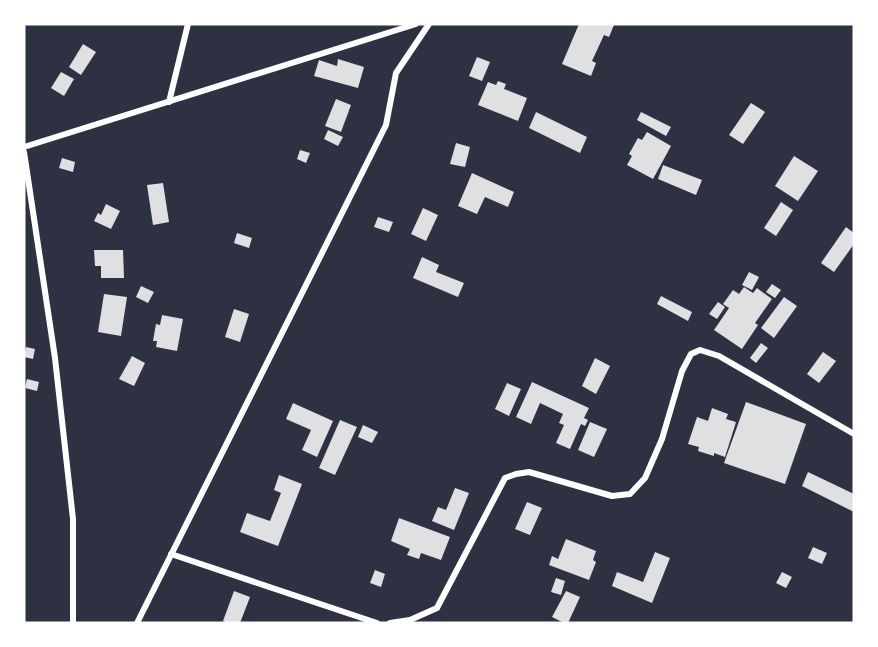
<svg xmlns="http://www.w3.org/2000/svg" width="878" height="647" font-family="Cabin,sans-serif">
  <rect width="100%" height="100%" fill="#2d3142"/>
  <g fill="#e0e0e3">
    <polygon points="579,24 614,25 609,37 604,35 592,61 596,63 591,76 562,64"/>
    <polygon points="83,44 96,52 81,75 69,67"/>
    <polygon points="477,57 490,62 482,81 469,76"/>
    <polygon points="338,59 364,67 358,88 314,76 319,60 337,66"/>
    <polygon points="61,72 74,79 64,96 51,88"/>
    <polygon points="498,81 506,84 504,89 527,98 518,121 478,105 488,82 496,85"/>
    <polygon points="336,99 351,105 341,132 325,126"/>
    <polygon points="751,103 765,112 743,144 729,135"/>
    <polygon points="536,112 587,137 580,153 529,128"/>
    <polygon points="641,112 671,127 666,136 637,120"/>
    <polygon points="328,130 343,137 338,146 324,139"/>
    <polygon points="647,132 671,146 653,179 627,165 632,156 629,154 638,138 642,140"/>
    <polygon points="456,143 470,147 465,167 450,164"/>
    <polygon points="300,150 310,153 306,163 297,159"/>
    <polygon points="794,156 818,171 798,201 775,186"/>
    <polygon points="62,158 75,162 73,172 59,168"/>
    <polygon points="663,165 702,180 696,195 658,179"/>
    <polygon points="472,173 514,192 508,207 485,197 477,214 458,206"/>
    <polygon points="163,183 169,222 153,225 147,185"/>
    <polygon points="781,202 793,210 776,236 764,228"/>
    <polygon points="106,204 120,211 111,229 94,221 98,213 101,215"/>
    <polygon points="423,208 438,215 426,241 411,234"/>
    <polygon points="378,217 393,222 389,232 374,227"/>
    <polygon points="846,227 854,233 854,244 834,272 821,263"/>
    <polygon points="237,233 252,238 249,248 234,243"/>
    <polygon points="94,250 123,250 124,278 101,278 101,266 95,266"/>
    <polygon points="422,257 439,265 436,272 464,283 458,297 413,278"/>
    <polygon points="749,272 759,277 752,290 742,285"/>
    <polygon points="772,284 781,290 775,298 766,292"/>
    <polygon points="141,286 154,292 148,303 136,297"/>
    <polygon points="744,287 753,293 757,288 772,299 755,323 758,325 742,349 714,330 729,308 723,304 733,290 739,294"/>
    <polygon points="104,294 127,297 121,336 98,332"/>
    <polygon points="661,296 692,312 688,321 657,304"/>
    <polygon points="784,297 797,306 774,338 761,328"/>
    <polygon points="718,302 725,307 717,319 709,314"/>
    <polygon points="234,309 249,314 240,342 225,337"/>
    <polygon points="162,315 183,319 177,351 156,347 157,341 153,341 156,324 160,325"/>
    <polygon points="761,343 768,348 756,363 750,358"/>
    <polygon points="26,347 35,349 33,359 24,357"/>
    <polygon points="823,352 836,361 819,383 807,374"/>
    <polygon points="132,356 145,363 134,386 119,379"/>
    <polygon points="595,358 610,366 596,394 582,386"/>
    <polygon points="27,379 39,382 37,391 25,388"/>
    <polygon points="532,382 589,408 584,418 588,420 585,426 581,424 570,449 556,443 564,425 559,423 563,414 540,403 531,424 516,417"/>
    <polygon points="507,383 521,389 509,416 495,409"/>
    <polygon points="746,402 806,424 785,484 724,463"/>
    <polygon points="293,403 333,421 317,457 302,450 311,430 286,419"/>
    <polygon points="712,408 728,414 726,419 736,422 725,457 714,453 714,456 698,451 699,447 688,444 697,417 708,421"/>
    <polygon points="340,420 357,427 335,475 319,468"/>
    <polygon points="590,422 607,429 594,457 578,450"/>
    <polygon points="363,425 378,432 372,443 358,437"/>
    <polygon points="808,472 854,494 854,512 802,486"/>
    <polygon points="279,475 302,484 278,546 240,532 247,513 270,521 281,493 274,490"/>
    <polygon points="455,488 469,493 454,530 432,521 438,507 446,510"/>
    <polygon points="527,502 542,508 530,535 515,529"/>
    <polygon points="399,518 450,537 441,560 421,553 419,559 407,555 410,549 391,541"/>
    <polygon points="566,539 596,551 593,560 596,562 589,580 549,565 552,556 558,559"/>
    <polygon points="813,547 827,553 822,564 808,558"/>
    <polygon points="655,552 670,558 652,603 612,586 617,572 643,582"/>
    <polygon points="375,570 385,574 381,587 370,583"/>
    <polygon points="782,572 792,577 786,588 776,583"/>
    <polygon points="556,578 565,581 561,595 551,592"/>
    <polygon points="234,591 250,597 240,623 227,623 223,621"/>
    <polygon points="566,591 580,597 568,623 564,623 552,617"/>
  </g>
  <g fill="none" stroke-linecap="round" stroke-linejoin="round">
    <g stroke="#fff" stroke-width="6">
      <polyline points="169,102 188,24"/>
      <polyline points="24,147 416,24"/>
      <polyline points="24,152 55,358 73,519 73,623"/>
      <polyline points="171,554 377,623"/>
      <polyline points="137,623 386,125 396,73 429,24"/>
      <polyline points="390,623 410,620 437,608 505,478 516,474 529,472 612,496 630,494 645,478 662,439 682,371 691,354 700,350 719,356 854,434"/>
    </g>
  </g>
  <rect width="878" height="647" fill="none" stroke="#ffffff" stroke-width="51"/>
</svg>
